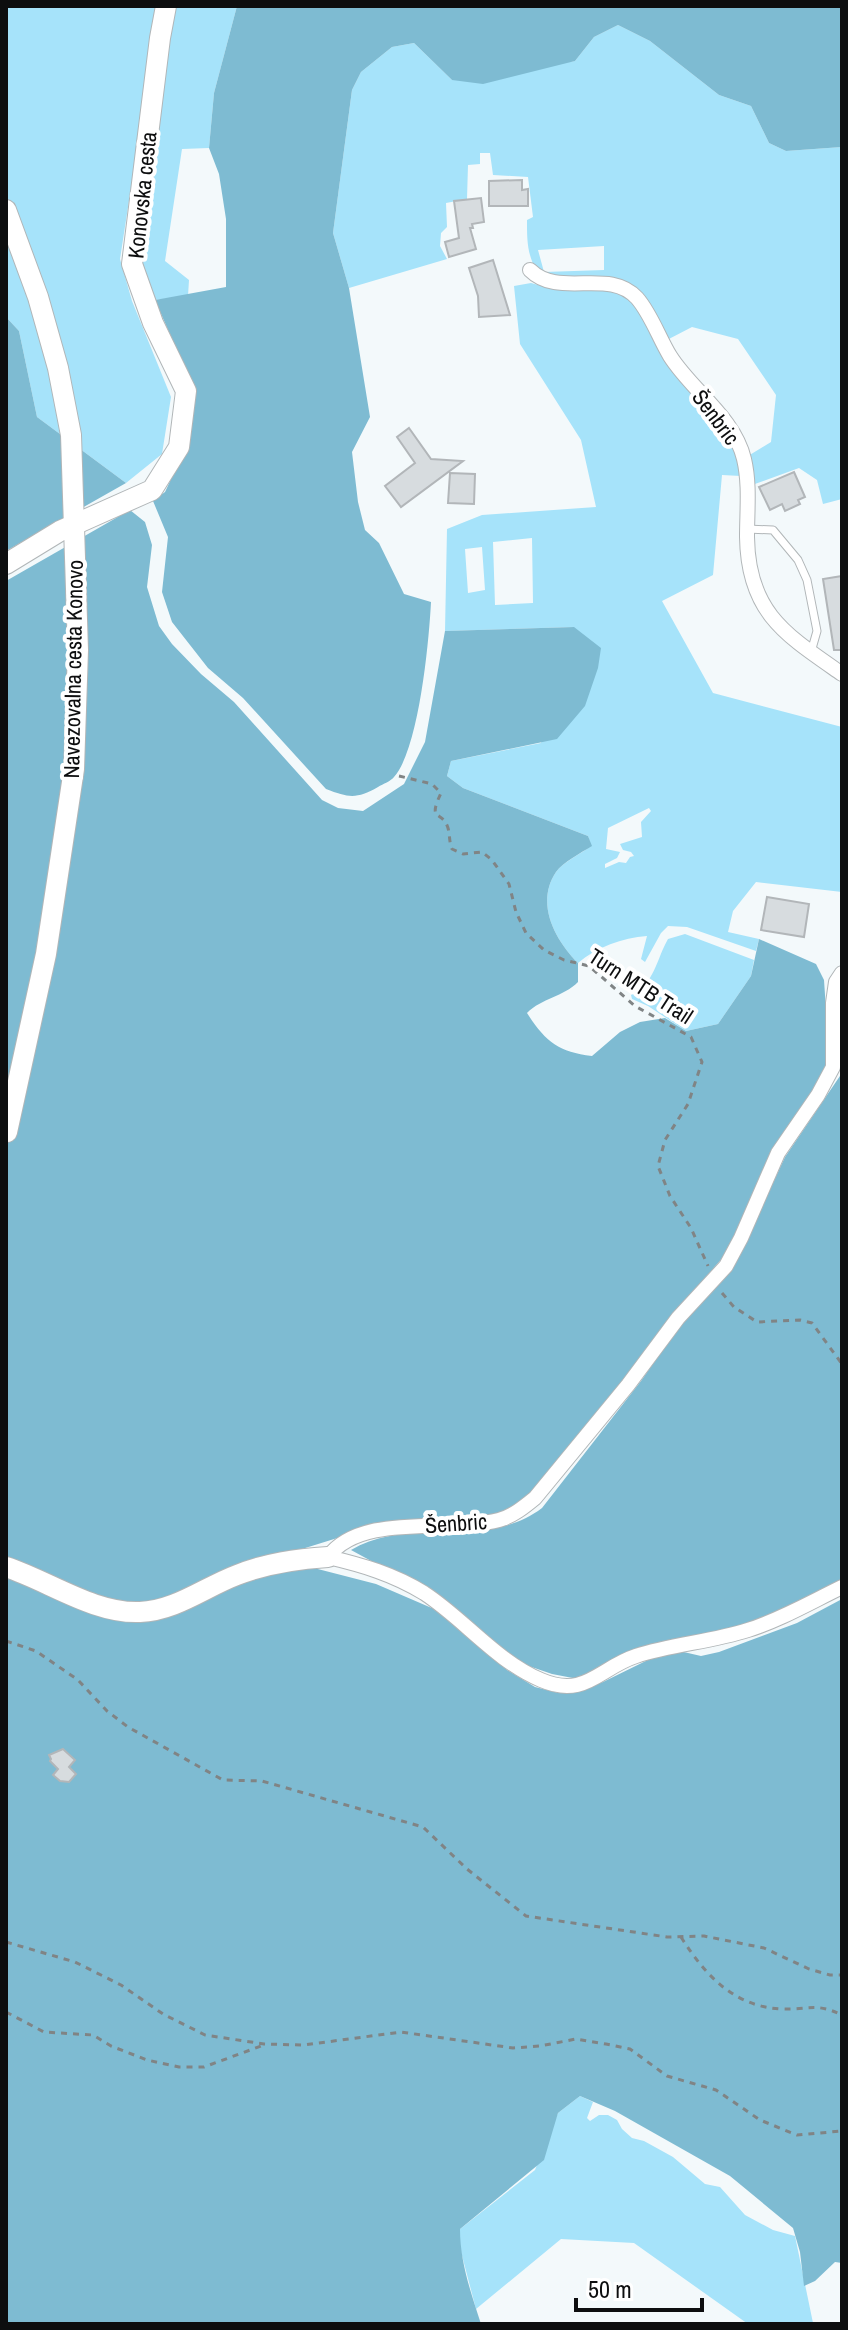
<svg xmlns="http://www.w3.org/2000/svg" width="848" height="2330" font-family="'Archivo Narrow',sans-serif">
  <rect width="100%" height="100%" fill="#f3f9fb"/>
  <g fill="#a6e3fa" fill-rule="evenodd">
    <polygon points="6,6 159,6 120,259 132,301 171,397 162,454 126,483 37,417 19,331 6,317"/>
    <polygon points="174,6 237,6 214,93 209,148 182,149 165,261 189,280 188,296 155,300 124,262"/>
    <path d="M618,25L650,41L719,95L751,106L769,143L786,151L842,147V499L823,504L817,480L799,468L752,485L748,456L771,442L776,395L738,339L692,327L665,341L642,295L537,272C527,254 527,240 527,220L533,217L528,177L493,175L490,153H480V164L468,165L467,199L446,203L447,227L441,233L440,246L447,259L349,288L333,233L352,90L361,72L392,47L414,43L452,80L575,61L594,37ZM604,246V270L544,272L538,250Z"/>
    <path d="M531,283L549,288L620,291L628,295L713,411L738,454L741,476L722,475L713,575L662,601L713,693L842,727V892L756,882L733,911L728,932L759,939L756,951L687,927L668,926L661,933L645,962L641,959L647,936C622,938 597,947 578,963C555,940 535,903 556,872C563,862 581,854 591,846L588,836L463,788L447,776L451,761L541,743L574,627L445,631L447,529L482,515L596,507L581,440L520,344L514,286ZM532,538L533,603L495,605L493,542ZM482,547L485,590L468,593L465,549ZM649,808L651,811L641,822L642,837L620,844L623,850L631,852L634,856L630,857L626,863L619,862L605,868V864L617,858L620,852L606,849L608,828Z"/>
    <path d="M685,934L754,960L751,976L718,1024L686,1031L648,1006L632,999L631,995C654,985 657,958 668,939Z"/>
    <polygon points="580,2096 593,2102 587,2118 590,2121 599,2115 608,2115 617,2120 622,2129 632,2138 644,2141 673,2157 705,2184 720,2187 745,2215 773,2230 795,2236 813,2323 748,2324 634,2243 561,2239 476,2309 460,2248 460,2229 535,2170 558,2113"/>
  </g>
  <g fill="#7ebbd2">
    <path d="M237,6H842V147L786,151L769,143L751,106L719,95L650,41L618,25L594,37L575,61L483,84L452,80L414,43L392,47L361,72L352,90L333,233L349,288L370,417L352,452L358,502L365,530L379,543L404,594L431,602C429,641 419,749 394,777C391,781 383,784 378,787C357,799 349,798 326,789L243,698L208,668L172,622L162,592L168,537L153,501L165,492L188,443L196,394L155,300L226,287V219L219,174L209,148L214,93Z"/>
    <polygon points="6,317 19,331 37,417 126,483 6,551"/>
    <path d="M130,510L145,522L152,545L147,587L159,626L172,644L201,674L234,702L322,800L338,808L363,811L404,784L425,742L445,631L574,627L601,648L598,668L585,706L557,739L451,761L447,776L463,788L588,836L592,846C581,853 563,862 556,872C535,903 555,940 578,963V982C563,997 542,998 527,1013C545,1041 558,1052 592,1056L620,1032L640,1022L665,1018L686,1031L718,1024L751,976L759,939L816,964L824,980L829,1055L823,1076L731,1248L679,1308L561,1461L522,1504L505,1513L452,1521L426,1518L379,1525L248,1566L165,1602H107L6,1560V581Z"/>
    <path d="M842,1073V1584L793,1612L689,1640H669L641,1649L578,1679L552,1674L517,1662L452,1605L351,1550C408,1515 486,1551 542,1508L641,1381L691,1309L739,1256L785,1157Z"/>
    <path d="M310,1567L376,1584L441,1612L507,1670L535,1687L559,1693L582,1690L603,1682L658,1655L675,1650L701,1656L719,1652L797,1623L842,1599V2263L835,2262L815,2281L804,2286L800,2252L793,2228L730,2176L615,2111L580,2096L558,2113L544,2160L460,2229C460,2262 471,2293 481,2324H6V1573L100,1614L252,1576Z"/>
  </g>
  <g fill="#d7dcdf" stroke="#b2b6b9" stroke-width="2">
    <polygon points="522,180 522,190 528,189 528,206 489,206 489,181"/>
    <polygon points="481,198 484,222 472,224 473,228 470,228 476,249 449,257 445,242 459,238 454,201"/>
    <polygon points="493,260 510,315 479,317 478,296 469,268"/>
    <polygon points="409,428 431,459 463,461 401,507 385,486 415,463 397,437"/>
    <polygon points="794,472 805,497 798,500 800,504 785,511 782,504 770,510 759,487"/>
    <polygon points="450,473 475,474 474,504 448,503"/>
    <polygon points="842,576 842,650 834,650 823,579"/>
    <polygon points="767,897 809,904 804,937 761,930"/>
    <polygon points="63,1749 75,1760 69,1767 76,1774 69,1782 60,1781 53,1775 58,1769 50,1761 51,1759 49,1755"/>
  </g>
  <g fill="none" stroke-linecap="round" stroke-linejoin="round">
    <g stroke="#b1b6b8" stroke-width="9">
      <polyline id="lane" points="747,529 773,530 798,560 807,580 817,631 811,652"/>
    </g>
    <g stroke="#b1b6b8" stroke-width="16">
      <g id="street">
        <path d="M530,270C559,299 609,267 637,298C651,314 659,338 670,356C692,391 734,417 744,459C750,484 747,511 747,537C748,613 786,635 842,674"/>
        <path d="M842,973L836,982L833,1003V1067L818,1095L778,1153L741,1238L726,1266L678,1318L628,1385L535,1498C524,1507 513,1516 499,1520C450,1533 361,1512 328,1557C362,1565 393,1574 424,1593C464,1619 496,1661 541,1680C585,1699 599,1668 636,1656C672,1644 711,1642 748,1630C780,1620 811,1602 842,1587"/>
      </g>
    </g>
    <g stroke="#b1b6b8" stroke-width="22">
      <g id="secondary">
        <polyline points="6,210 38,297 58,368 71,435 78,650 74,769 46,954 7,1132"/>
        <polyline points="6,564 60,531 152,490 179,447 186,391 153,323 132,264 160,38 166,6"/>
        <path d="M6,1567C49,1581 94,1614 140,1612C175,1611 205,1587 237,1575C267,1563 296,1559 328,1557"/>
      </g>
    </g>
    <g stroke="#808485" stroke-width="3" stroke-dasharray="6 6" stroke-linecap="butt">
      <path d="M399,776L432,784L441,793C427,823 442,809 448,828C450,835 449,842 452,849L463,854L482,852L492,860L509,884L516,912L526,933L544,950L564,960L589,966L635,1006L691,1037L702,1062L688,1104L665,1140L658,1166L670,1196L691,1228L708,1266"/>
      <polyline points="722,1293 734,1307 757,1322 800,1320 812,1323 842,1364"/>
      <polyline points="6,1641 36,1651 78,1680 107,1711 128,1727 223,1780 262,1781 423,1827 467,1869 526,1916 667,1937 704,1936 764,1948 809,1969 830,1975 842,1975"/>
      <path d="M681,1937C705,1975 734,2007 782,2009C809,2010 815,2002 842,2015"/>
      <polyline points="6,1942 75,1962 121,1985 163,2014 205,2035 264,2044 304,2045 401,2032 513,2048 540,2046 576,2039 606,2044 630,2049 667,2076 716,2090 760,2120 797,2135 842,2131"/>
      <polyline points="6,2012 44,2032 93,2035 111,2046 147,2060 179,2067 204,2067 261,2046"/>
    </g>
    <use href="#lane" stroke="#fff" stroke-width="7"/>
    <use href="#street" stroke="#fff" stroke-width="14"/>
    <use href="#secondary" stroke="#fff" stroke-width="20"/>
  </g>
  <g text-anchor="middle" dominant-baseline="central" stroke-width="8" stroke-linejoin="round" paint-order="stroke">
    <g font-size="22" fill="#0d0e0f" stroke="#fff">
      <text transform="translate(142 195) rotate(-84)">Konovska cesta</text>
      <text transform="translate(716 417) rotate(53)">Šenbric</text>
      <text transform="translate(73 669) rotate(-89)">Navezovalna cesta Konovo</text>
      <text transform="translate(641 986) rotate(33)">Turn MTB Trail</text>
      <text transform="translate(456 1523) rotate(-4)">Šenbric</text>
    </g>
  </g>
  <rect width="848" height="2330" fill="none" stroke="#0d0e0f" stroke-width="16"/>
  <path d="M576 2298v12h126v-12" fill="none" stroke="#0d0e0f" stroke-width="4"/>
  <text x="588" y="2298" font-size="24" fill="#0d0e0f" stroke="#ffffff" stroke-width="6" paint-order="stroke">50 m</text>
</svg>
